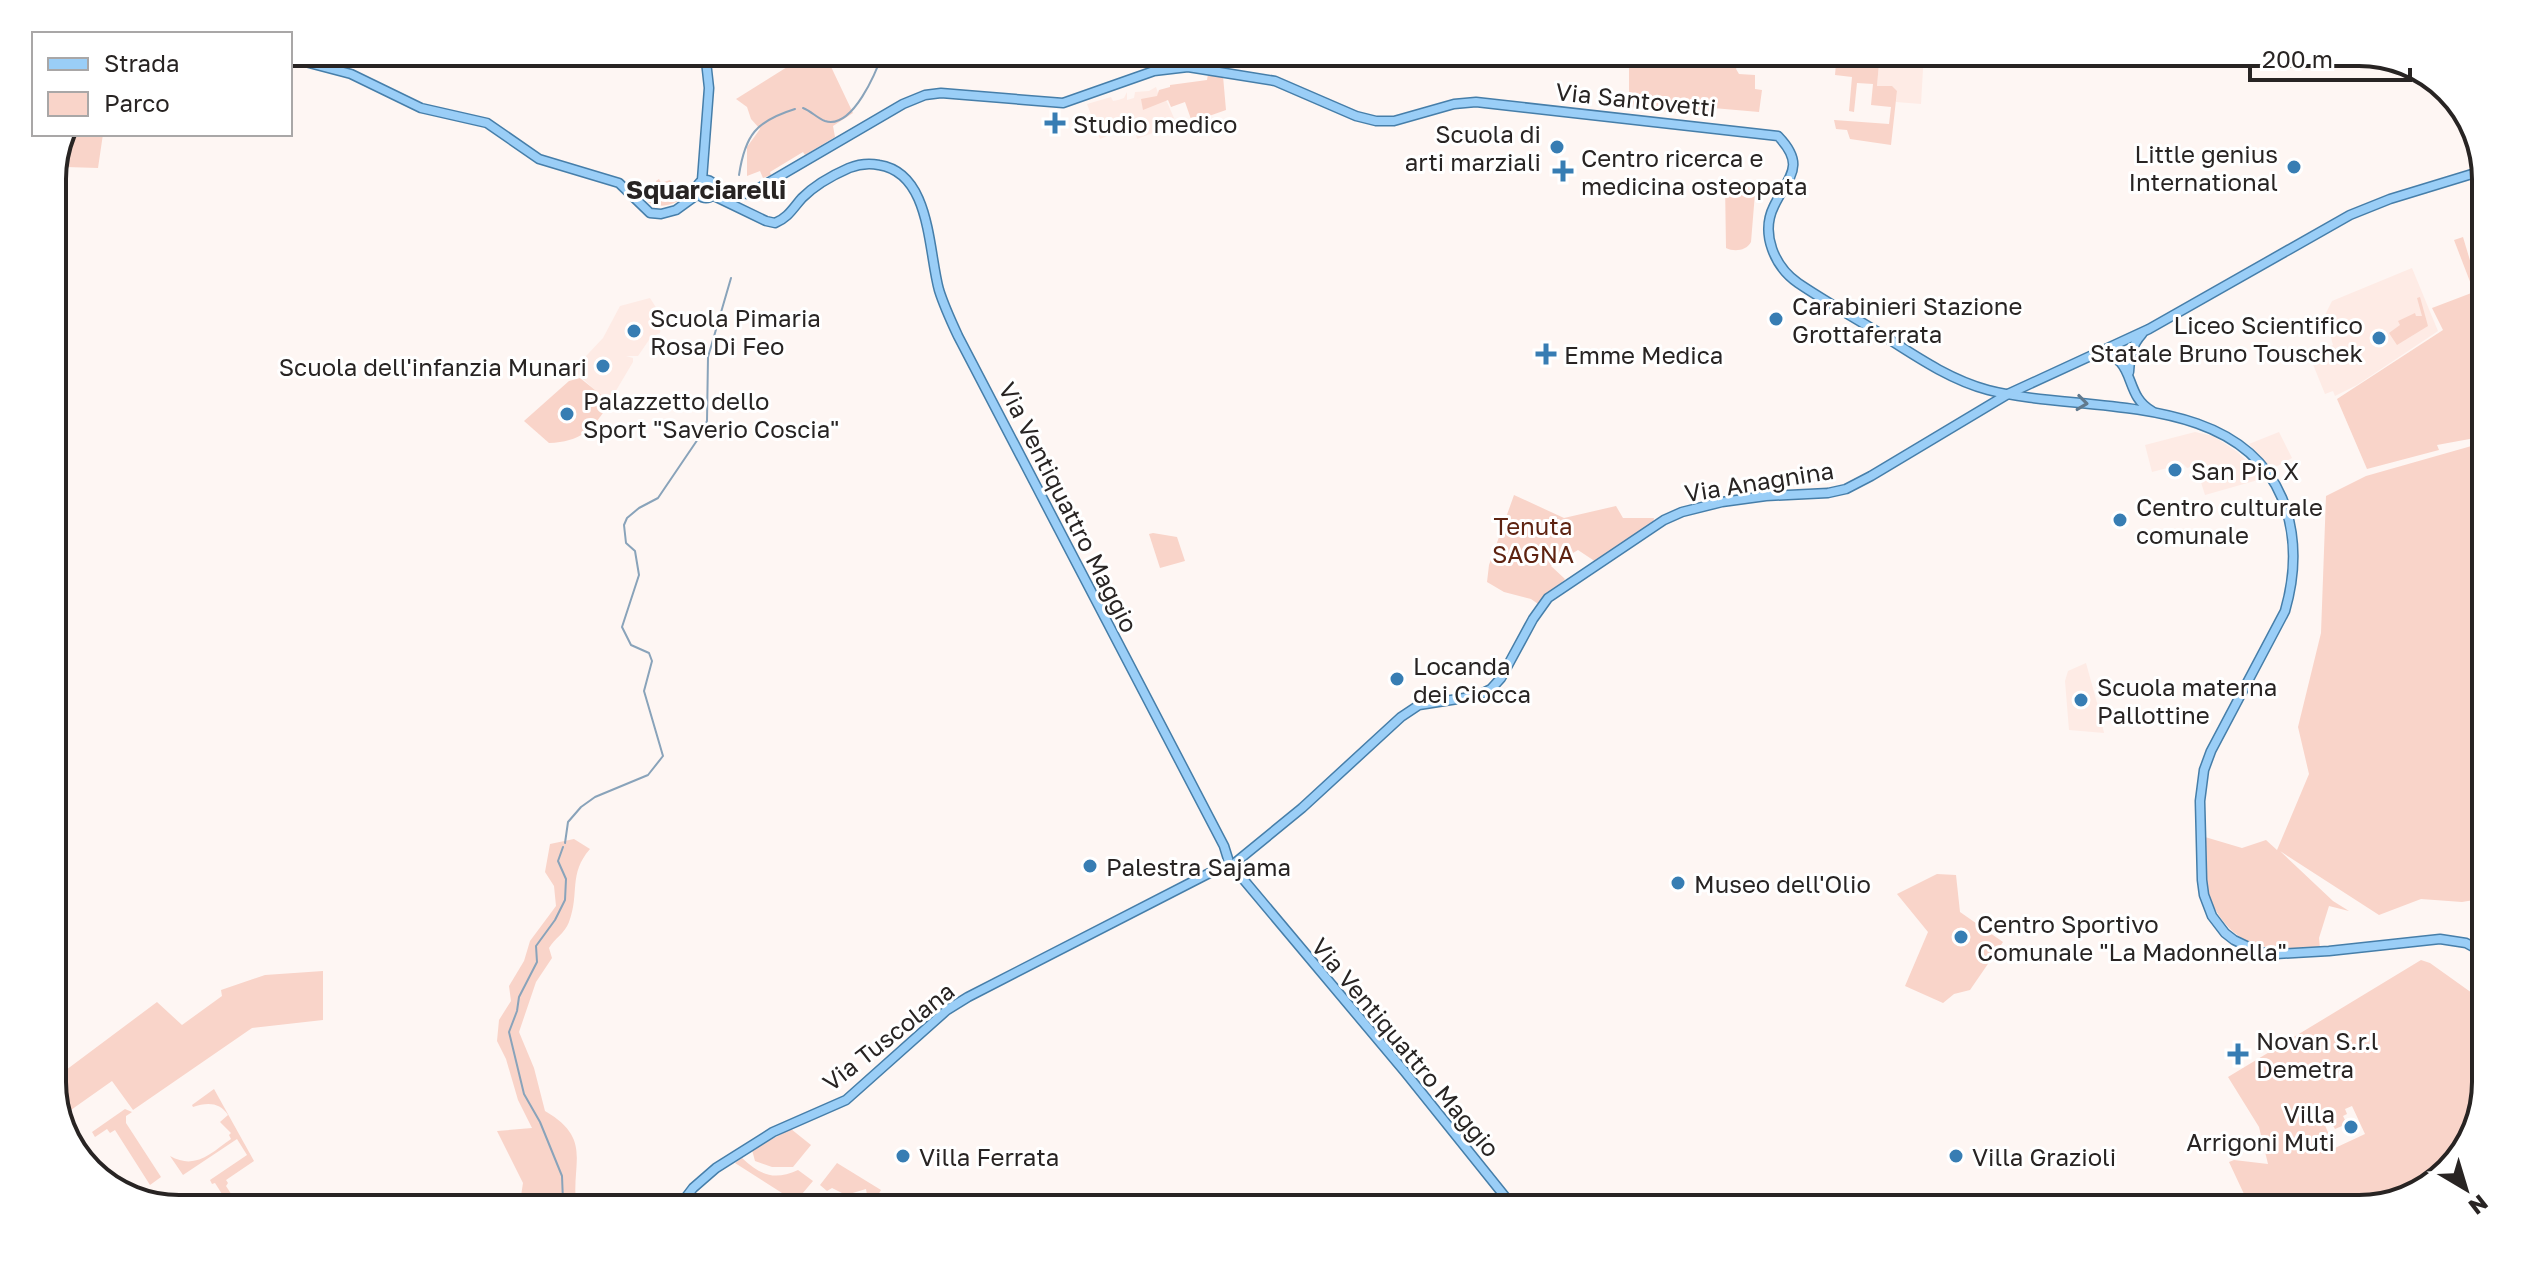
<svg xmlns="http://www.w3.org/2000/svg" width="2538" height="1261" font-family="'Golos Text',sans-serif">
  <rect width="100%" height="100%" fill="#fef6f3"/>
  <g fill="#feebe5">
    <polygon points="1880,52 1924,52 1921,104 1896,102 1897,91 1877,86"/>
    <polygon points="1156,87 1158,93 1167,102 1174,118 1167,122 1168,127 1137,139 1134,125 1100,139 1087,104 1111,97 1113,101 1118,100 1124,98 1127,92 1127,100 1134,98 1135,92 1149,91"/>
    <polygon points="2412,268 2438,331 2357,385 2335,396 2333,391 2325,394 2310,357 2333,345 2325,315 2332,301"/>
    <polygon points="650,298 662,317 660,333 651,337 638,356 626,356 633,358 633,362 614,394 604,398 573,370 603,338 620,306"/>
    <polygon points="2195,432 2213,436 2236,451 2265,478 2205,495 2199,476 2193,476 2191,467 2187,468 2183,464 2152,472 2145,445"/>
    <polygon points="2279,432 2292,458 2272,469 2249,444"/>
    <polygon points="2086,663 2099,710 2104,733 2069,730 2065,681 2068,671"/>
  </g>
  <g fill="#f9d4c9" fill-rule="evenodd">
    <polygon points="811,52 824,52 853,113 833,126 835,137 805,155 803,152 770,172 771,175 763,178 760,171 747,176 747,147 760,129 751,119 747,107 736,99"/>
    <polygon points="1660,52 1708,55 1730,62 1740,60 1736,69 1739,74 1755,75 1755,89 1762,90 1759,112 1713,108 1711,117 1629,107 1629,54"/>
    <polygon points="1837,52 1880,52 1877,86 1892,86 1897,91 1891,145 1850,139 1847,130 1836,129 1834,120 1889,124 1891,107 1871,105 1873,84 1857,83 1854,112 1849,111 1852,77 1835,75"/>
    <polygon points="1208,74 1223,76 1226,110 1192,122 1185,102 1171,107 1168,100 1143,110 1141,99 1157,96 1159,90 1170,87 1170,85 1207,80"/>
    <polygon points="69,134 103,134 98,168 66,167 64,163 55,165"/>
    <path d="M659,179L661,183L670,180L672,182L668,189L658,190V195L672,191L675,183L691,189C676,207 660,211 641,198L644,188L650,184L645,194L653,197L658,186L656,181Z"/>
    <path d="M1727,181H1756L1751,242C1746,251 1734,252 1726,248L1725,183H1728Z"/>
    <polygon points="2463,237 2486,314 2486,416 2475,419 2475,438 2437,445 2439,450 2367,469 2337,399 2443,330 2432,308 2474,292 2454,240"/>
    <polygon points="2420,297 2428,326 2397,345 2389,333 2400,325 2398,321 2415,313 2416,316 2422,316 2417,298"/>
    <path d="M580,378L610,402C593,430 580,442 549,443L524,421L569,381Z"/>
    <path d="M2486,431V898L2462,902L2421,899L2379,915L2280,851L2333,901L2349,911L2329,906L2319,938L2320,949C2283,950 2248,953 2223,921C2215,911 2207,895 2205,881C2203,867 2205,851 2205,837L2242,848L2266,840L2277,850L2309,774L2298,727L2321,633L2326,496L2366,476L2482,443Z"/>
    <polygon points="1514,495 1564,518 1616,506 1623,518 1654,518 1653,523 1596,562 1578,550 1551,566 1565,579 1541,606 1531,599 1504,592 1487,582 1489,565"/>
    <polygon points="1153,533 1177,537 1185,561 1160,568 1149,534"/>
    <path d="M574,839L590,849C568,874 580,893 569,922C565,933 555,938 549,948L552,958L536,982L519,1032L534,1068L545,1111C595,1140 569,1165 577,1209H519L523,1183L497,1131L532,1128L518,1100L506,1059L497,1041L499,1020L511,1001L509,986L524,961L530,941L556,906L554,886L545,872L550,844Z"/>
    <polygon points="1937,874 1956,875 1960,912 2003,942 1970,990 1954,994 1943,1003 1905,986 1928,932 1897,894"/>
    <path d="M2421,960L2430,963L2486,1003V1059L2462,1134L2446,1161L2413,1183L2350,1209H2251L2229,1162L2234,1160L2268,1164L2259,1127L2228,1077ZM2352,1106L2365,1134L2335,1148L2323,1121L2329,1118L2335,1129L2347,1124L2343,1116L2347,1114L2345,1109Z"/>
    <polygon points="323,971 323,1020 252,1028 133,1110 112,1081 61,1117 52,1091 52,1064 66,1070 157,1002 182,1025 222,996 221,990 265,975"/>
    <path d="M214,1089L254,1161L226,1180L228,1183L226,1186L237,1203L223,1209L229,1205L215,1183L212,1184L210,1180L247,1155L237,1139L183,1175L170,1156C195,1170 210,1154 231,1139L229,1135L231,1133L220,1122L228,1115C220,1102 207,1102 193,1107L192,1105Z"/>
    <polygon points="125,1109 132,1112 126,1116 126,1123 161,1177 150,1185 115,1130 110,1133 107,1129 95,1137 92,1132"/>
    <polygon points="791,1129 811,1145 793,1167 772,1167 755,1161 752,1150"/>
    <path d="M742,1158C760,1175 774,1181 798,1170L813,1181L802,1194L811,1202L804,1207L735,1163Z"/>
    <polygon points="837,1163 881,1190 870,1209 843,1209 868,1201 866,1189 846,1195 832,1188 827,1191 820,1185"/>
  </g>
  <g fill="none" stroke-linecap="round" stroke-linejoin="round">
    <g stroke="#89a3ba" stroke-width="2">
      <path d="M803,108C811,111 817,118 825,121C853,130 877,70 883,52"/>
      <path d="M739,175C745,135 756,121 795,109"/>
      <polyline points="565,843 568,822 581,807 595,797 648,775 663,756 644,691 652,661 649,653 631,645 622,627 639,575 635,551 626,543 624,525 627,518 639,508 658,498 700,436 707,421 708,357 731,278"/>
      <polyline points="563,847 558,861 566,879 565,900 555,920 536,946 537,962 519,997 517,1011 509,1032 524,1094 540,1122 562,1176 563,1201 569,1209"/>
    </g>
    <g stroke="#467ea9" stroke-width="11">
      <g id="major">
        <polyline points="290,58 351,74 421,108 487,123 539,159 619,183 650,213 661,214 676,210 698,194"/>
        <polyline points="702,180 709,88 705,52"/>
        <circle cx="706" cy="189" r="9"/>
        <path d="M714,190L749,194L903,104L925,95L941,93L1063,103L1154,71L1188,67L1275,81L1356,116L1376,121H1394L1454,104L1476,102L1778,136C1807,166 1788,177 1774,206C1760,234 1775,267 1798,283C1823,300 1850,315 1876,331C1911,353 1947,379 1988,390C2081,414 2236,389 2282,498C2297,535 2296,573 2285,611L2211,751L2204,770L2200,801L2202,880L2204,895L2212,916L2225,933L2234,940L2259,952L2276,954L2329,951L2440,939L2466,943L2486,954"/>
        <path d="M712,195L766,221L775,223C788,218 793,208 802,198C814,186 833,175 849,168C859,164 869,163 879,165C931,173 928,250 939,290C944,306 951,321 958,336L1224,846L1229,862"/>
        <path d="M2098,353C2138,356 2122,395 2152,411"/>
        <path d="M2129,372C2130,357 2131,346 2142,334"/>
        <polyline points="1236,862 1302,808 1401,717 1419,705 1477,696 1491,689 1501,678 1533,619 1548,598 1664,520 1682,512 1722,502 1766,496 1828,493 1846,489 1871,476 2008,394 2149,329 2350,215 2390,199 2485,170"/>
        <polyline points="1233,867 1405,1072 1515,1209"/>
        <path d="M2395,1198C2456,1170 2467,1142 2486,1080"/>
        <polyline points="677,1209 693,1188 716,1168 773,1132 846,1100 947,1010 968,997 1229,863"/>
      </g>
    </g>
    <use href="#major" stroke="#9acef7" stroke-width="8"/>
  </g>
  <defs><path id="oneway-chevron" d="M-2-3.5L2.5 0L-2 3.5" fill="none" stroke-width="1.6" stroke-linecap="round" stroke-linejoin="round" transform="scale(2)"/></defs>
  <use stroke="#61798d" href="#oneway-chevron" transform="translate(2082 403) rotate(7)"/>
  <g fill="#377db3" stroke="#fff" stroke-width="3">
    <path d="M1051 111h8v8h8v8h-8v8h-8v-8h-8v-8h8z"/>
    <circle cx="1557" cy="147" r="8"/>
    <circle cx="2294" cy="167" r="8"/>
    <path d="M1559 159h8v8h8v8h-8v8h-8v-8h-8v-8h8z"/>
    <circle cx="1776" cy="319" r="8"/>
    <circle cx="634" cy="331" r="8"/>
    <circle cx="2379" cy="338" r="8"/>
    <path d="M1542 342h8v8h8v8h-8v8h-8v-8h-8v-8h8z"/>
    <circle cx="603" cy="366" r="8"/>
    <circle cx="567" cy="414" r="8"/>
    <circle cx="2175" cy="470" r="8"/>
    <circle cx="2120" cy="520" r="8"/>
    <circle cx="1397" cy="679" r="8"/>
    <circle cx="2081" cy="700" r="8"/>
    <circle cx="1090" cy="866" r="8"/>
    <circle cx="1678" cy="883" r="8"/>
    <circle cx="1961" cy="937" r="8"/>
    <path d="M2234 1042h8v8h8v8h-8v8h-8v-8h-8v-8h8z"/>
    <circle cx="2351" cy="1127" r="8"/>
    <circle cx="903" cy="1156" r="8"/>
    <circle cx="1956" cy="1156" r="8"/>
  </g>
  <g text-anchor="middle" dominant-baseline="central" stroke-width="6" stroke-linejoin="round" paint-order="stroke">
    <g font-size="24" fill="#282423" stroke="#fff">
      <text transform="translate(1636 99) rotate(6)">Via Santovetti</text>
      <text transform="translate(1759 481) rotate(-9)">Via Anagnina</text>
      <text transform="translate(1069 507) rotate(63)">Via Ventiquattro Maggio</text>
      <text transform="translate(888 1036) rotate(-38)">Via Tuscolana</text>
      <text transform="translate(1406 1047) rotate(50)">Via Ventiquattro Maggio</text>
    </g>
    <g font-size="24" fill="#282423" stroke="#fff" text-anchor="start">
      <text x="1073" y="123">Studio medico</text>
      <text x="1541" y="133" text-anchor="end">Scuola di<tspan x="1541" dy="28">arti marziali</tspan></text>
      <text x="2278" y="153" text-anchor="end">Little genius<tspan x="2278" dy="28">International</tspan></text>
      <text x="1581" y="157">Centro ricerca e<tspan x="1581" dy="28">medicina osteopata</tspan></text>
      <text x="1792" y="305">Carabinieri Stazione<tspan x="1792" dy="28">Grottaferrata</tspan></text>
      <text x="650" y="317">Scuola Pimaria<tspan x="650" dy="28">Rosa Di Feo</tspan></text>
      <text x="2363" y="324" text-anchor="end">Liceo Scientifico<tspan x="2363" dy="28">Statale Bruno Touschek</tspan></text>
      <text x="1564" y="354">Emme Medica</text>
      <text x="587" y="366" text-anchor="end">Scuola dell'infanzia Munari</text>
      <text x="583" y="400">Palazzetto dello<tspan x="583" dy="28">Sport "Saverio Coscia"</tspan></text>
      <text x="2191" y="470">San Pio X</text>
      <text x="2136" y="506">Centro culturale<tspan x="2136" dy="28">comunale</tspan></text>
      <text x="1413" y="665">Locanda<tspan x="1413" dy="28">dei Ciocca</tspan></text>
      <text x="2097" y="686">Scuola materna<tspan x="2097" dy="28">Pallottine</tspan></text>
      <text x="1106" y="866">Palestra Sajama</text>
      <text x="1694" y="883">Museo dell'Olio</text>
      <text x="1977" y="923">Centro Sportivo<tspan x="1977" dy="28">Comunale "La Madonnella"</tspan></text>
      <text x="2256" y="1040">Novan S.r.l<tspan x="2256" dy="28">Demetra</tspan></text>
      <text x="2335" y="1113" text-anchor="end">Villa<tspan x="2335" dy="28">Arrigoni Muti</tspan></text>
      <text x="919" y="1156">Villa Ferrata</text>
      <text x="1972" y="1156">Villa Grazioli</text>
    </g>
    <g font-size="24" fill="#5e2311" stroke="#fff">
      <text x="1533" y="525">Tenuta<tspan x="1533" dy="28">SAGNA</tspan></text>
    </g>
    <g font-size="26" font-weight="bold" fill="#282423" stroke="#fff">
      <text x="706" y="189">Squarciarelli</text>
    </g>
  </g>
  <path d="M0 0H2538V1261H0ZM179 66H2359A113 113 0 0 1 2472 179V1082A113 113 0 0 1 2359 1195H179A113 113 0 0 1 66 1082V179A113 113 0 0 1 179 66Z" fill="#fff" fill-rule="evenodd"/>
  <path fill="none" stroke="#282423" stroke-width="4" d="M179 66H2359A113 113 0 0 1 2472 179V1082A113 113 0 0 1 2359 1195H179A113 113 0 0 1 66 1082V179A113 113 0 0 1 179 66Z"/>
  <rect x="32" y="32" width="260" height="104" fill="#ffffff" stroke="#a9a7a7" stroke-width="2"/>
  <rect x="48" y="58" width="40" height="12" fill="#9acef7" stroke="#a9a7a7" stroke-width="2"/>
  <text x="104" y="72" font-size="24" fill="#282423">Strada</text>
  <rect x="48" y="92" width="40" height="24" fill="#f9d4c9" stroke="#a9a7a7" stroke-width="2"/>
  <text x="104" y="112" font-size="24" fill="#282423">Parco</text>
  <g transform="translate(2466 1189) rotate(142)" stroke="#ffffff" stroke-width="6" paint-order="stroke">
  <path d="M0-6L14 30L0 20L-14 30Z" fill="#282423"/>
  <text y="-12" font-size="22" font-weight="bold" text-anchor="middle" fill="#282423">N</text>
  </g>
  <path d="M2250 68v12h160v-12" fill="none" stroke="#282423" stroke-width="4"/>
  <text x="2262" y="68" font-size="24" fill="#282423" stroke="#ffffff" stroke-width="6" paint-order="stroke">200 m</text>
</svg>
